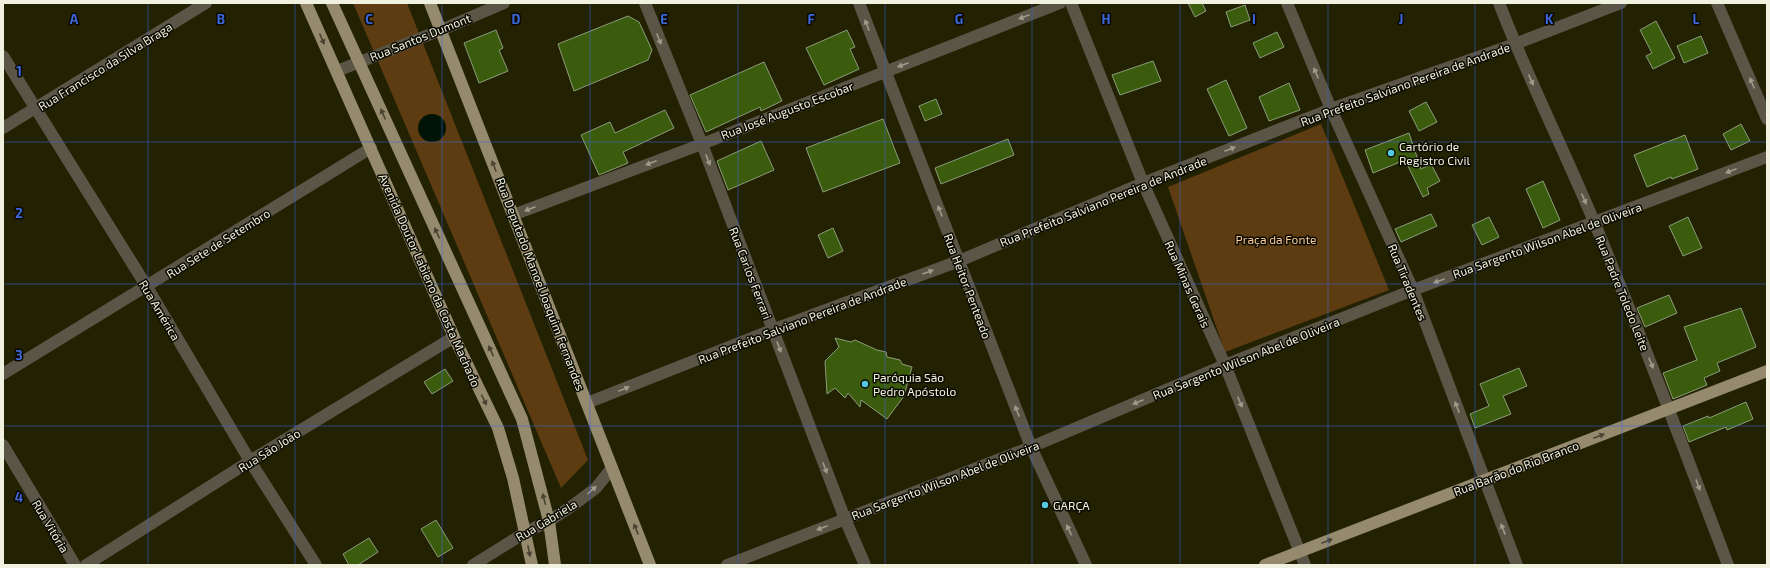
<svg xmlns="http://www.w3.org/2000/svg" width="1770" height="568" font-family="'Exo 2',sans-serif">
  <rect width="100%" height="100%" fill="#222102"/>
  <g fill="#5d3c12">
    <polygon points="353,3 407,3 588,460 561,488"/>
    <polygon points="1321,124 1389,290 1225,352 1168,187"/>
  </g>
  <circle fill="#011506" cx="432" cy="128" r="14"/>
  <g fill="#3c5c0d" stroke="#8b9c7c">
    <polygon points="1188,3 1202,3 1206,11 1195,17"/>
    <polygon points="1245,5 1250,20 1231,27 1226,12"/>
    <polygon points="628,16 639,22 652,50 648,60 574,91 558,44"/>
    <polygon points="1656,21 1675,58 1653,69 1646,56 1652,53 1640,30"/>
    <polygon points="496,30 503,48 499,50 508,71 479,83 464,43"/>
    <polygon points="847,30 855,47 850,49 859,69 824,85 806,48"/>
    <polygon points="1277,32 1284,47 1260,58 1253,43"/>
    <polygon points="1701,36 1708,53 1684,63 1677,46"/>
    <polygon points="1153,61 1161,81 1120,95 1112,75"/>
    <polygon points="764,62 782,101 761,111 760,107 706,132 690,95"/>
    <polygon points="1226,80 1247,128 1229,136 1207,89"/>
    <polygon points="1289,83 1300,110 1269,121 1259,97"/>
    <polygon points="936,99 942,114 925,121 919,106"/>
    <polygon points="1426,102 1437,122 1419,131 1409,111"/>
    <polygon points="665,110 674,128 623,152 628,163 599,175 581,135 610,122 615,133"/>
    <polygon points="883,119 900,163 823,192 806,148"/>
    <polygon points="1741,124 1750,141 1731,150 1723,134"/>
    <polygon points="1409,133 1421,169 1431,164 1440,181 1427,188 1429,194 1423,197 1405,160 1373,173 1365,150"/>
    <polygon points="1685,135 1698,169 1672,179 1671,177 1647,187 1634,155"/>
    <polygon points="1008,139 1014,155 941,184 935,168"/>
    <polygon points="761,141 774,170 728,190 717,161"/>
    <polygon points="1543,181 1560,220 1543,228 1526,189"/>
    <polygon points="1431,214 1437,226 1401,242 1395,229"/>
    <polygon points="1489,217 1499,237 1482,245 1472,225"/>
    <polygon points="1688,217 1702,248 1683,256 1669,226"/>
    <polygon points="833,228 843,251 828,258 818,235"/>
    <polygon points="1669,295 1677,313 1645,327 1637,308"/>
    <polygon points="1741,308 1756,347 1717,363 1720,371 1704,378 1707,385 1673,399 1663,373 1697,360 1684,327"/>
    <polygon points="835,338 851,342 855,340 877,350 886,352 887,357 900,360 902,364 912,367 904,396 887,419 861,400 860,407 848,393 845,398 835,388 827,394 825,361 839,347"/>
    <polygon points="1519,368 1527,386 1503,396 1511,414 1475,428 1470,414 1489,406 1480,384"/>
    <polygon points="445,369 453,381 432,394 424,382"/>
    <polygon points="1746,402 1753,419 1727,430 1726,427 1689,442 1683,426 1708,416 1709,418"/>
    <polygon points="436,520 453,548 438,557 421,529"/>
    <polygon points="369,538 378,552 358,565 349,565 343,554"/>
  </g>
  <g fill="none" stroke-linecap="round" stroke-linejoin="round">
    <g stroke="#5a5547" stroke-width="12">
      <polyline points="645,3 702,144 845,519 865,565"/>
      <polyline points="859,3 1031,447 1086,565"/>
      <polyline points="1071,3 1143,183 1225,365 1305,565"/>
      <polyline points="1287,3 1331,109 1413,290 1517,565"/>
      <path d="M1499,3C1528,78 1564,150 1595,224C1642,337 1685,451 1728,565"/>
      <polyline points="1717,3 1767,119"/>
      <polyline points="3,56 147,287 250,461 316,565"/>
      <polyline points="337,71 441,30 504,3"/>
      <polyline points="3,128 206,3"/>
      <polyline points="513,215 702,144 1060,3"/>
      <polyline points="3,374 371,148"/>
      <polyline points="587,403 772,330 959,261 1143,183 1331,109 1515,44 1621,3"/>
      <polyline points="3,445 75,565"/>
      <polyline points="86,565 250,461 454,337"/>
      <polyline points="473,565 526,532 549,521 572,506 596,488 612,468"/>
      <polyline points="727,565 1031,447 1225,365 1413,290 1767,157"/>
    </g>
    <g stroke="#958a6e" stroke-width="12">
      <polyline points="306,3 454,337 498,428 513,478 532,565"/>
      <polyline points="332,3 522,419 549,521 555,565"/>
      <polyline points="430,3 650,565"/>
      <polyline points="1265,565 1767,371"/>
    </g>
  </g>
  <defs><path id="oneway-solid" d="M-6-.8H1V-3.2L6.5 0L1 3.2V.8H-6Z"/></defs>
  <g fill="#9e9b8b">
    <use href="#oneway-solid" transform="translate(1024 17) rotate(159)"/>
    <use href="#oneway-solid" transform="translate(867 25) rotate(-111)"/>
    <use href="#oneway-solid" transform="translate(659 39) rotate(68)"/>
    <use href="#oneway-solid" transform="translate(903 65) rotate(159)"/>
    <use href="#oneway-solid" transform="translate(1316 73) rotate(-113)"/>
    <use href="#oneway-solid" transform="translate(1531 80) rotate(66)"/>
    <use href="#oneway-solid" transform="translate(1752 83) rotate(-113)"/>
    <use href="#oneway-solid" transform="translate(1230 149) rotate(-21)"/>
    <use href="#oneway-solid" transform="translate(708 160) rotate(69)"/>
    <use href="#oneway-solid" transform="translate(651 163) rotate(159)"/>
    <use href="#oneway-solid" transform="translate(1731 171) rotate(159)"/>
    <use href="#oneway-solid" transform="translate(1584 199) rotate(66)"/>
    <use href="#oneway-solid" transform="translate(530 209) rotate(159)"/>
    <use href="#oneway-solid" transform="translate(940 211) rotate(-111)"/>
    <use href="#oneway-solid" transform="translate(928 272) rotate(-20)"/>
    <use href="#oneway-solid" transform="translate(1439 281) rotate(160)"/>
    <use href="#oneway-solid" transform="translate(779 347) rotate(69)"/>
    <use href="#oneway-solid" transform="translate(1651 363) rotate(68)"/>
    <use href="#oneway-solid" transform="translate(624 389) rotate(-22)"/>
    <use href="#oneway-solid" transform="translate(1138 402) rotate(157)"/>
    <use href="#oneway-solid" transform="translate(1240 402) rotate(68)"/>
    <use href="#oneway-solid" transform="translate(1457 407) rotate(-111)"/>
    <use href="#oneway-solid" transform="translate(1017 411) rotate(-111)"/>
    <use href="#oneway-solid" transform="translate(825 468) rotate(69)"/>
    <use href="#oneway-solid" transform="translate(1698 485) rotate(70)"/>
    <use href="#oneway-solid" transform="translate(592 490) rotate(-41)"/>
    <use href="#oneway-solid" transform="translate(822 528) rotate(159)"/>
    <use href="#oneway-solid" transform="translate(1503 529) rotate(-111)"/>
    <use href="#oneway-solid" transform="translate(1069 530) rotate(-115)"/>
  </g>
  <g fill="#494432">
    <use href="#oneway-solid" transform="translate(322 39) rotate(66)"/>
    <use href="#oneway-solid" transform="translate(383 114) rotate(-114)"/>
    <use href="#oneway-solid" transform="translate(494 166) rotate(-111)"/>
    <use href="#oneway-solid" transform="translate(437 233) rotate(-115)"/>
    <use href="#oneway-solid" transform="translate(491 351) rotate(-115)"/>
    <use href="#oneway-solid" transform="translate(484 400) rotate(64)"/>
    <use href="#oneway-solid" transform="translate(1599 436) rotate(-21)"/>
    <use href="#oneway-solid" transform="translate(544 499) rotate(-104)"/>
    <use href="#oneway-solid" transform="translate(636 529) rotate(-111)"/>
    <use href="#oneway-solid" transform="translate(1327 541) rotate(-21)"/>
    <use href="#oneway-solid" transform="translate(529 551) rotate(79)"/>
  </g>
  <path fill="none" stroke="#3d66d9" stroke-width="1" stroke-opacity="0.55" d="M148,3V565M295,3V565M442,3V565M590,3V565M738,3V565M885,3V565M1032,3V565M1180,3V565M1328,3V565M1475,3V565M1622,3V565M3,142H1767M3,284H1767M3,426H1767"/>
  <g fill="#56c9e1" stroke="#0a0a01" stroke-width="1.5">
    <circle cx="1391" cy="153" r="4"/>
    <circle cx="865" cy="384" r="4"/>
    <circle cx="1045" cy="505" r="4"/>
  </g>
  <g text-anchor="middle" dominant-baseline="central" stroke-width="3" stroke-linejoin="round" paint-order="stroke">
    <g font-size="12" fill="#f0f1de" stroke="#0a0a01">
      <text transform="translate(420 37) rotate(-22)">Rua Santos Dumont</text>
      <text transform="translate(105 66) rotate(-32)">Rua Francisco da Silva Braga</text>
      <text transform="translate(1405 84) rotate(-20)">Rua Prefeito Salviano Pereira de Andrade</text>
      <text transform="translate(787 110) rotate(-21)">Rua José Augusto Escobar</text>
      <text transform="translate(1103 201) rotate(-22)">Rua Prefeito Salviano Pereira de Andrade</text>
      <text transform="translate(1547 240) rotate(-20)">Rua Sargento Wilson Abel de Oliveira</text>
      <text transform="translate(218 243) rotate(-32)">Rua Sete de Setembro</text>
      <text transform="translate(751 273) rotate(69)">Rua Carlos Ferrari</text>
      <text transform="translate(430 280) rotate(66)">Avenida Doutor Labieno da Costa Machado</text>
      <text transform="translate(1408 282) rotate(67)">Rua Tiradentes</text>
      <text transform="translate(541 284) rotate(69)">Rua Deputado Manoel Joaquim Fernandes</text>
      <text transform="translate(1188 284) rotate(66)">Rua Minas Gerais</text>
      <text transform="translate(968 286) rotate(69)">Rua Heitor Penteado</text>
      <text transform="translate(1623 293) rotate(68)">Rua Padre Toledo Leite</text>
      <text transform="translate(160 310) rotate(59)">Rua América</text>
      <text transform="translate(802 320) rotate(-21)">Rua Prefeito Salviano Pereira de Andrade</text>
      <text transform="translate(1246 358) rotate(-22)">Rua Sargento Wilson Abel de Oliveira</text>
      <text transform="translate(269 450) rotate(-32)">Rua São João</text>
      <text transform="translate(1516 468) rotate(-21)">Rua Barão do Rio Branco</text>
      <text transform="translate(945 480) rotate(-21)">Rua Sargento Wilson Abel de Oliveira</text>
      <text transform="translate(546 520) rotate(-31)">Rua Gabriela</text>
      <text transform="translate(51 526) rotate(59)">Rua Vitória</text>
    </g>
    <g font-size="12" fill="#f0f1de" stroke="#0a0a01" text-anchor="start">
      <text x="1399" y="146">Cartório de<tspan x="1399" dy="14">Registro Civil</tspan></text>
      <text x="873" y="377">Paróquia São<tspan x="873" dy="14">Pedro Apóstolo</tspan></text>
      <text x="1053" y="505">GARÇA</text>
    </g>
    <g font-size="12" fill="#f9ca98" stroke="#0a0a01">
      <text x="1276" y="239">Praça da Fonte</text>
    </g>
  </g>
  <g font-size="13" text-anchor="middle" font-weight="bold" fill="#3d66d9" stroke="#0a0a01" stroke-width="3" stroke-linejoin="round" paint-order="stroke">
    <text x="74" y="24">A</text>
    <text x="221" y="24">B</text>
    <text x="369" y="24">C</text>
    <text x="516" y="24">D</text>
    <text x="664" y="24">E</text>
    <text x="811" y="24">F</text>
    <text x="959" y="24">G</text>
    <text x="1106" y="24">H</text>
    <text x="1254" y="24">I</text>
    <text x="1401" y="24">J</text>
    <text x="1549" y="24">K</text>
    <text x="1696" y="24">L</text>
    <text x="19" y="76">1</text>
    <text x="19" y="218">2</text>
    <text x="19" y="360">3</text>
    <text x="19" y="502">4</text>
  </g>
  <rect width="1770" height="568" fill="none" stroke="#f0f1de" stroke-width="8"/>
</svg>
